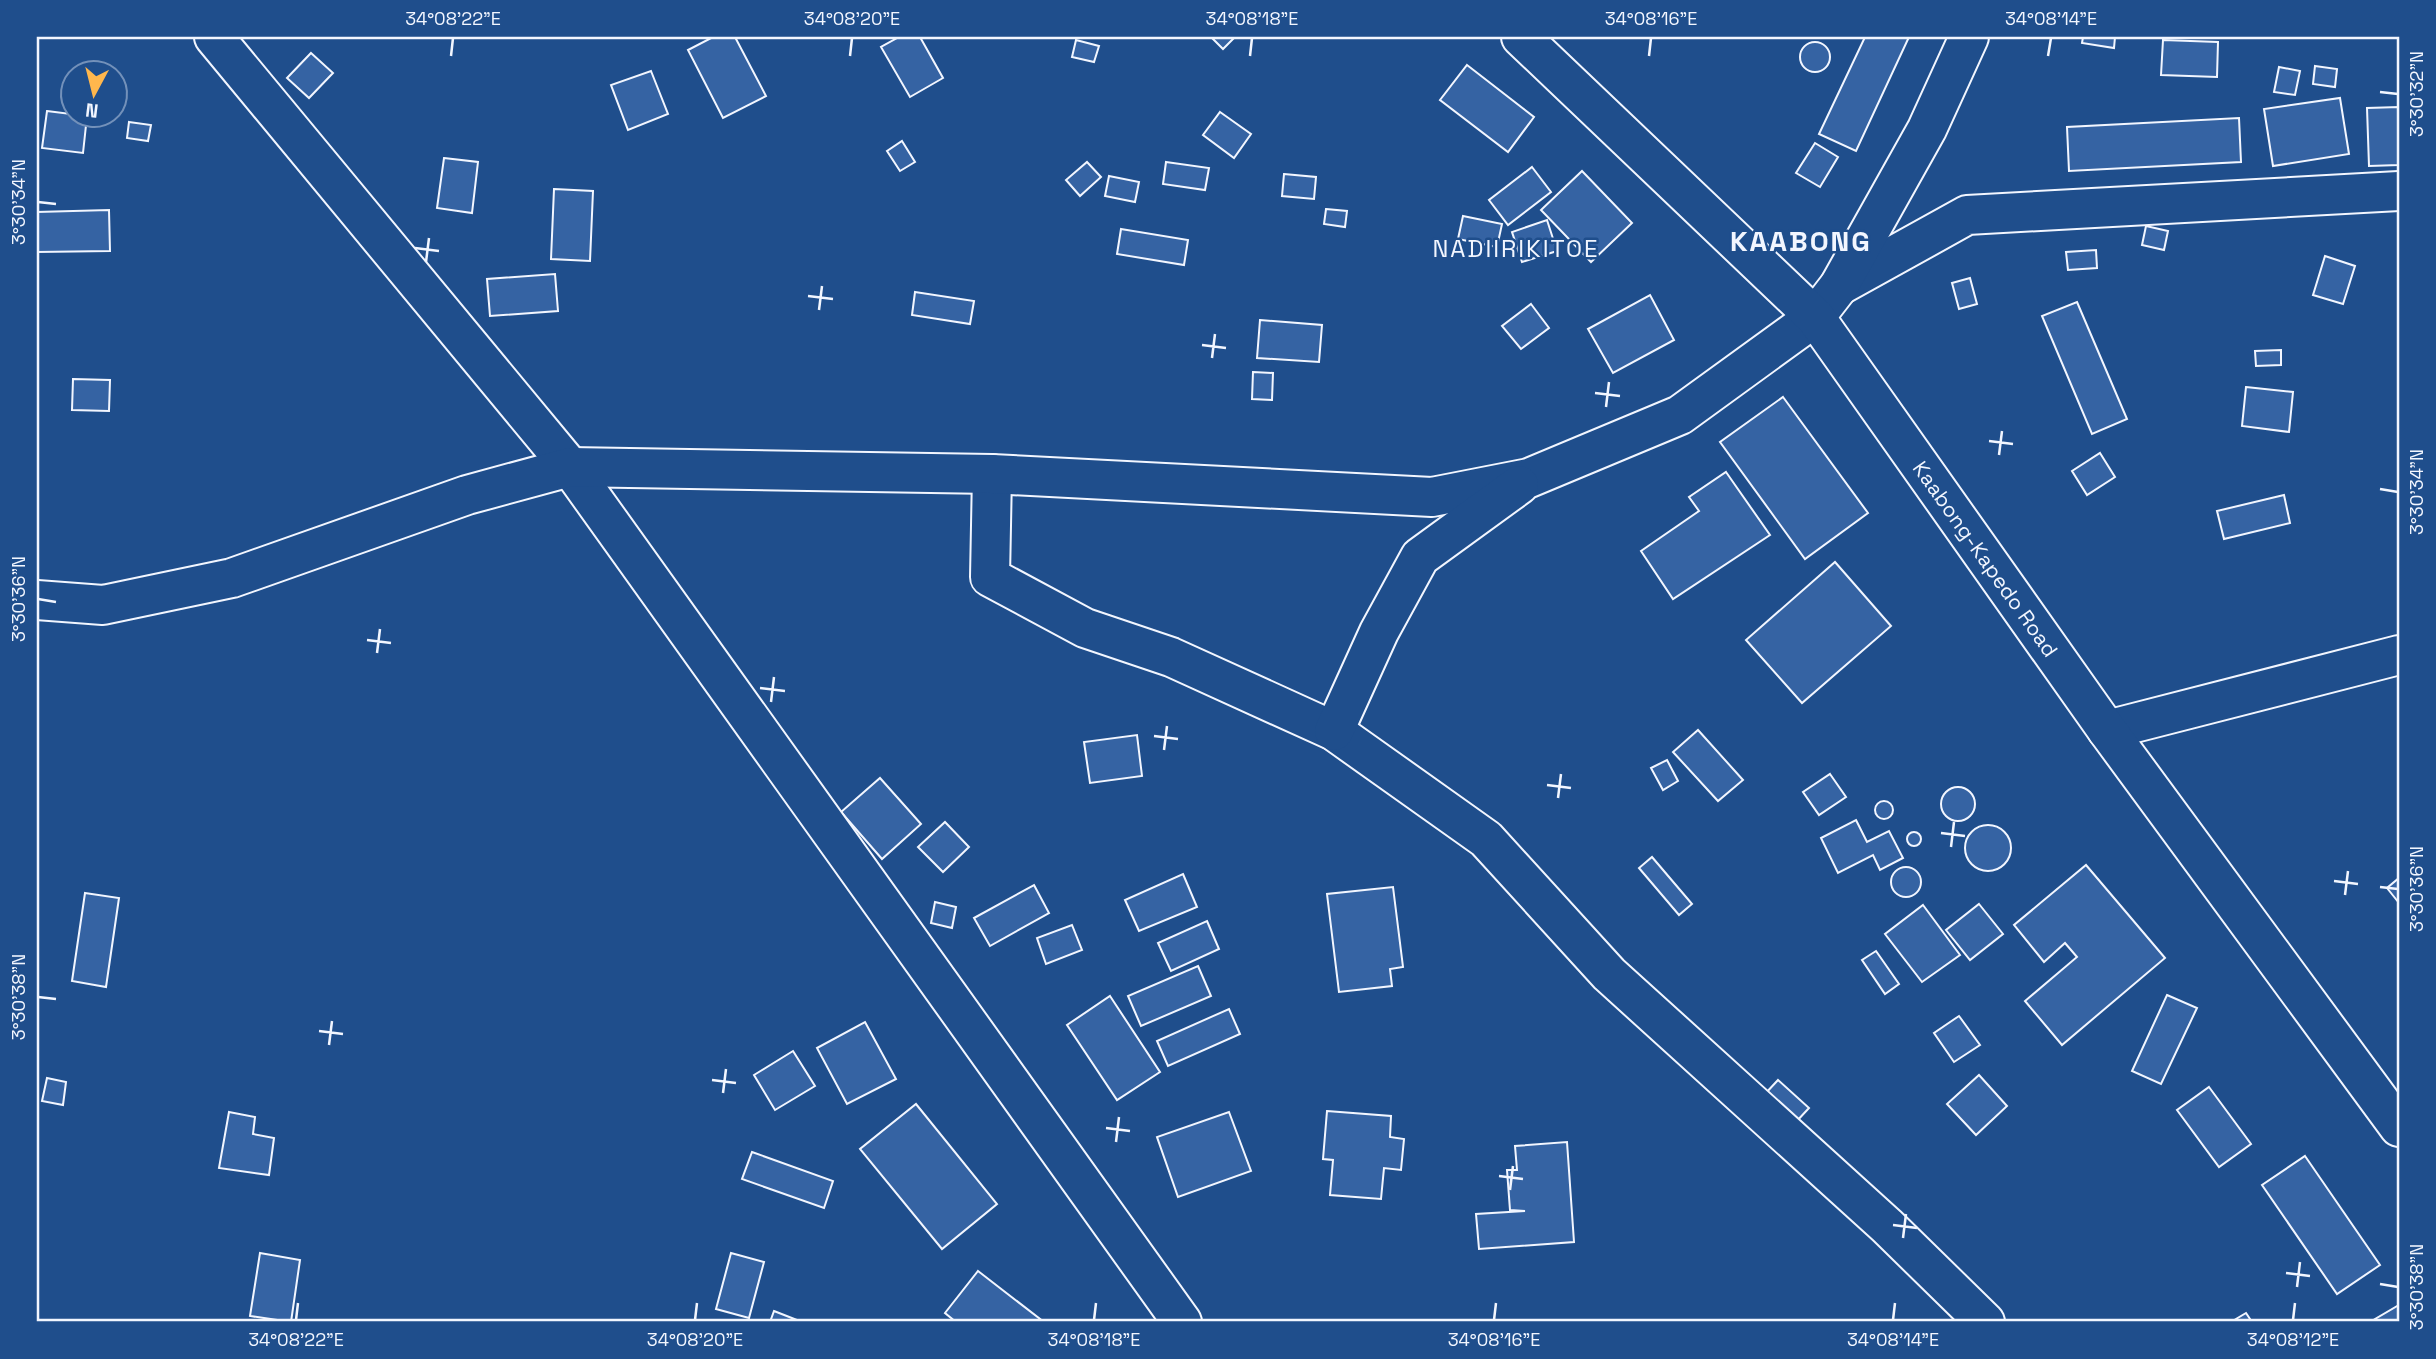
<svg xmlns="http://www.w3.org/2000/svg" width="2436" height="1359" font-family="'Space Grotesk',sans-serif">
  <rect width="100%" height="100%" fill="#1f4e8c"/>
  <g fill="#3563a3" stroke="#f2f6ff" stroke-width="2">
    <polygon points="713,37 735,37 766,96 723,118 688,50"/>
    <polygon points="899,37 920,37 943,78 910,97 881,47"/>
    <polygon points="1211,37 1235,37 1223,49"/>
    <polygon points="1865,37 1909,37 1856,151 1819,134"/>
    <polygon points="2083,37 2115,37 2114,48 2082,43"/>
    <polygon points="1076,40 1099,46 1094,62 1072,57"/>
    <polygon points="2163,40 2218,42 2217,77 2161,75"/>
    <circle cx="1815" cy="57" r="15"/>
    <polygon points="311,53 333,73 309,98 287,78"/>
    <polygon points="1467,65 1534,117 1508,152 1440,100"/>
    <polygon points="2315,66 2337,69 2335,87 2313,84"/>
    <polygon points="2279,67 2300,71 2295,95 2274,92"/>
    <polygon points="651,71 668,114 628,130 611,85"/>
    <polygon points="2340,98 2349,154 2273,166 2264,109"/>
    <polygon points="2399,107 2399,165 2369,166 2367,108"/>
    <polygon points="47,111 87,116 83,153 42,148"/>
    <polygon points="1220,112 1251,134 1234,158 1203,135"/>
    <polygon points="2239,118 2241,162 2069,171 2067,127"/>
    <polygon points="129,122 151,125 148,141 127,138"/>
    <polygon points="902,141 915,162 900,171 887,151"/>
    <polygon points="1815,143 1838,157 1820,187 1796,173"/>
    <polygon points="444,158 478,162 472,213 437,208"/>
    <polygon points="1087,162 1101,177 1080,196 1066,180"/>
    <polygon points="1166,162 1209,168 1205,190 1163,184"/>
    <polygon points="1532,167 1551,192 1508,225 1489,200"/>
    <polygon points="1582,171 1632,223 1591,262 1541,210"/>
    <polygon points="1284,174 1316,177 1314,199 1282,196"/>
    <polygon points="1109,176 1139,182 1135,202 1105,196"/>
    <polygon points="554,189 593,191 590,261 551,259"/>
    <polygon points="1326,209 1347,211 1345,227 1324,224"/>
    <polygon points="109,210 110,251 37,252 37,212"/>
    <polygon points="1463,216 1502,224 1497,247 1458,239"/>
    <polygon points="1547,220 1557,251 1522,262 1512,232"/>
    <polygon points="2146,226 2168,231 2164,250 2142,245"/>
    <polygon points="1121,229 1188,240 1184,265 1117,254"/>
    <polygon points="2096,250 2097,268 2068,270 2066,252"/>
    <polygon points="2325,256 2355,266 2343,304 2313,295"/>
    <polygon points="555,274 558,311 490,316 487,279"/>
    <polygon points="1970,278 1977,304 1959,309 1952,283"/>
    <polygon points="915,292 974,301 970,324 912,315"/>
    <polygon points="1650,295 1674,340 1613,373 1588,329"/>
    <polygon points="2077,302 2127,419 2092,434 2042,316"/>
    <polygon points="1531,304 1549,328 1521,349 1502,326"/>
    <polygon points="1260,320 1322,325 1319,362 1257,358"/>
    <polygon points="2281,350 2281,365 2256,366 2255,351"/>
    <polygon points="1253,372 1273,373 1272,400 1252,399"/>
    <polygon points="73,379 110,380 109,411 72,410"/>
    <polygon points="2246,387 2293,392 2289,432 2242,426"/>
    <polygon points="1783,397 1868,513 1805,559 1720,442"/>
    <polygon points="2100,453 2115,477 2087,495 2072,471"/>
    <polygon points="1726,472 1770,535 1673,599 1641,551 1699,511 1689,497"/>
    <polygon points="2284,495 2290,523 2224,539 2217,511"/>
    <polygon points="1835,562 1891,626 1802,703 1746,640"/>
    <polygon points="1698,730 1743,780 1718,801 1673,752"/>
    <polygon points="1137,735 1142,776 1090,783 1084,742"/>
    <polygon points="1667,760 1678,781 1663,790 1651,768"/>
    <polygon points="1830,774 1846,797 1819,815 1803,792"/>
    <polygon points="880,778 921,824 882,859 841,812"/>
    <circle cx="1958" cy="804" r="17"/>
    <circle cx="1884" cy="810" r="9"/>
    <polygon points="1856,820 1867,842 1889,831 1903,858 1880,870 1873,855 1838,873 1821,838"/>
    <polygon points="945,822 969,847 943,872 918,847"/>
    <circle cx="1988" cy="848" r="23"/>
    <circle cx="1914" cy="839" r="7"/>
    <polygon points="1652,857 1692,904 1679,915 1639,868"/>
    <polygon points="2086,865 2165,958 2062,1045 2025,1001 2077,957 2065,943 2044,962 2014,925"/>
    <circle cx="1906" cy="882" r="15"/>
    <polygon points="1183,874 1197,907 1139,931 1125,900"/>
    <polygon points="2399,878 2399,903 2387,888"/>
    <polygon points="1034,885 1049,913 990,946 974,918"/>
    <polygon points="1393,887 1403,967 1390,969 1392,986 1339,992 1327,894"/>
    <polygon points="85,893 119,898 106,987 72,981"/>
    <polygon points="935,902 956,907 952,928 931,923"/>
    <polygon points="1979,904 2003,934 1970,960 1946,930"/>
    <polygon points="1923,905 1960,955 1922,982 1885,934"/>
    <polygon points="1207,921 1219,949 1171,971 1158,943"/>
    <polygon points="1072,925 1082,950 1046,964 1037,938"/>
    <polygon points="1876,951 1899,984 1885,994 1862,960"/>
    <polygon points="1198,966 1211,996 1141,1026 1128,996"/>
    <polygon points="2167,995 2197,1008 2161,1084 2132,1071"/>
    <polygon points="1110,996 1160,1072 1117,1100 1067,1025"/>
    <polygon points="1229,1009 1240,1034 1168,1066 1157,1041"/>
    <polygon points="1959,1016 1980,1045 1954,1062 1934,1033"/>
    <polygon points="865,1022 896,1079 847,1104 817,1048"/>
    <polygon points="793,1051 815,1086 775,1110 754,1075"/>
    <polygon points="1979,1075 2007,1106 1976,1135 1947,1104"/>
    <polygon points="47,1078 66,1082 63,1105 42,1101"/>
    <polygon points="1778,1080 1809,1108 1795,1123 1764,1095"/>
    <polygon points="2209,1087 2251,1144 2219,1167 2177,1110"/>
    <polygon points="916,1104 997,1204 942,1249 860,1149"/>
    <polygon points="1327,1111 1391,1116 1390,1137 1404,1139 1401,1170 1384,1168 1381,1199 1330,1195 1333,1160 1323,1159"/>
    <polygon points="229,1112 255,1117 253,1134 274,1138 269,1175 219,1168"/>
    <polygon points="1229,1112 1251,1171 1178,1197 1157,1137"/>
    <polygon points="1567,1142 1574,1242 1479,1249 1476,1214 1525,1211 1510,1210 1507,1170 1517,1170 1515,1146"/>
    <polygon points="752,1152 833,1181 824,1208 742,1179"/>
    <polygon points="2305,1156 2380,1265 2337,1294 2262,1185"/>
    <polygon points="260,1253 300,1260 291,1322 250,1316"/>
    <polygon points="731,1253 764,1262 749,1318 716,1309"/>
    <polygon points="978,1271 1044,1322 956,1322 945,1313"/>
    <polygon points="2399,1305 2399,1322 2370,1322"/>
    <polygon points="774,1311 802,1322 770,1322"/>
    <polygon points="2246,1313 2252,1322 2231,1322"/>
  </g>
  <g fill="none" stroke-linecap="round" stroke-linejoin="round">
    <g stroke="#f2f6ff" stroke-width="42">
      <g id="minor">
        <polyline points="214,37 570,467 1182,1322"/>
        <polyline points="1839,286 1967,215 2399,191"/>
        <polyline points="992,474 990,577 1085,628 1171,657 1334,731 1486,839 1609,974 1887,1226 1985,1322"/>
        <polyline points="37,600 103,605 232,578 467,495 570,467 992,474 1432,497 1529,478 1680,415 1815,317 1839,286 1927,129 1969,37"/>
        <polyline points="2107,730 2399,655"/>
        <polyline points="1334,731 1379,632 1420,557 1519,485"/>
      </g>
    </g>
    <g stroke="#f2f6ff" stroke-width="42">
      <g id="major">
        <path id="s1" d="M1521,37L1815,317L2107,730L2399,1127"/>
      </g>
    </g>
    <use href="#minor" stroke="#1f4e8c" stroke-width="38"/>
    <use href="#major" stroke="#1f4e8c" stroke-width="38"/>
  </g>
  <path fill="none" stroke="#f2f6ff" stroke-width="2.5" d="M451,56L453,38M850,56L852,38M1250,56L1252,38M1649,56L1651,38M2048,56L2051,38M2380,92L2398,94M38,202L56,204M415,248L439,251M426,262L429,238M808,296L833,299M819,310L822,286M1202,345L1226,348M1212,358L1215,334M1595,393L1620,396M1606,407L1609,382M1989,441L2013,444M1999,455L2002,431M2380,489L2398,492M38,599L56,602M367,640L391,643M377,653L380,629M760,688L785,691M771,702L774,677M1154,736L1178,739M1164,750L1167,726M1547,785L1571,788M1558,798L1561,774M1941,833L1965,836M1951,847L1954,822M2334,881L2358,884M2380,887L2398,889M2345,895L2348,871M38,997L56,999M319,1031L343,1034M329,1045L332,1021M712,1080L736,1083M723,1093L726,1069M1106,1128L1130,1131M1116,1142L1119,1117M1499,1176L1523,1179M1510,1190L1513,1166M1893,1225L1917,1228M1903,1238L1906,1214M2286,1273L2310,1276M2380,1284L2398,1287M2297,1287L2300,1262M296,1320L298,1303M695,1320L697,1303M1094,1320L1096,1303M1494,1320L1496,1303M1893,1320L1895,1303M2293,1320L2295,1303"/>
  <g text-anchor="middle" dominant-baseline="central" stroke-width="5" stroke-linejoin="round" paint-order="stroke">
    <g font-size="21" fill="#f2f6ff" stroke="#1f4e8c">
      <text stroke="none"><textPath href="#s1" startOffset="702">Kaabong-Kapedo Road</textPath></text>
    </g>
    <g font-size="24" letter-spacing="2" fill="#f2f6ff" stroke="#1f4e8c">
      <text x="1516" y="248">NADIIRIKITOE</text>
    </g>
    <g font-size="28" font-weight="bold" letter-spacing="2" fill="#f2f6ff" stroke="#1f4e8c">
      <text x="1801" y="241">KAABONG</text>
    </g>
  </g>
  <rect width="2436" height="1359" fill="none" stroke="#1f4e8c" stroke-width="77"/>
  <g transform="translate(94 94) rotate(187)"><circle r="33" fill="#1f4e8c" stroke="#7391ba" stroke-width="2"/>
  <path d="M0-5L12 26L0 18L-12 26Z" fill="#ffb74d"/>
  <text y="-10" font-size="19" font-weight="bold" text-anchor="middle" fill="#f2f6ff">N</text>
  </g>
  <rect x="38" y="38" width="2360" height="1282" fill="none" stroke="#f2f6ff" stroke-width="2.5"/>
  <g font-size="18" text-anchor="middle" fill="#f2f6ff">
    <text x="453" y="25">34°08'22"E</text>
    <text x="852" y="25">34°08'20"E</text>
    <text x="1252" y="25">34°08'18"E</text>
    <text x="1651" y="25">34°08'16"E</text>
    <text x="2051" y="25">34°08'14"E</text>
    <text transform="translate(2417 94) rotate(-90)" y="6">3°30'32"N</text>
    <text transform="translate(19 202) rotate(-90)" y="6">3°30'34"N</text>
    <text transform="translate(2417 492) rotate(-90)" y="6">3°30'34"N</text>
    <text transform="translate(19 599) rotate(-90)" y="6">3°30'36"N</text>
    <text transform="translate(2417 889) rotate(-90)" y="6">3°30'36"N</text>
    <text transform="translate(19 997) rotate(-90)" y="6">3°30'38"N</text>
    <text transform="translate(2417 1287) rotate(-90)" y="6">3°30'38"N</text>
    <text x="296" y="1346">34°08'22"E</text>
    <text x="695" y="1346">34°08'20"E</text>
    <text x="1094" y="1346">34°08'18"E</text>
    <text x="1494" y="1346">34°08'16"E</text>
    <text x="1893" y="1346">34°08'14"E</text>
    <text x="2293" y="1346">34°08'12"E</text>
  </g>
</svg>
